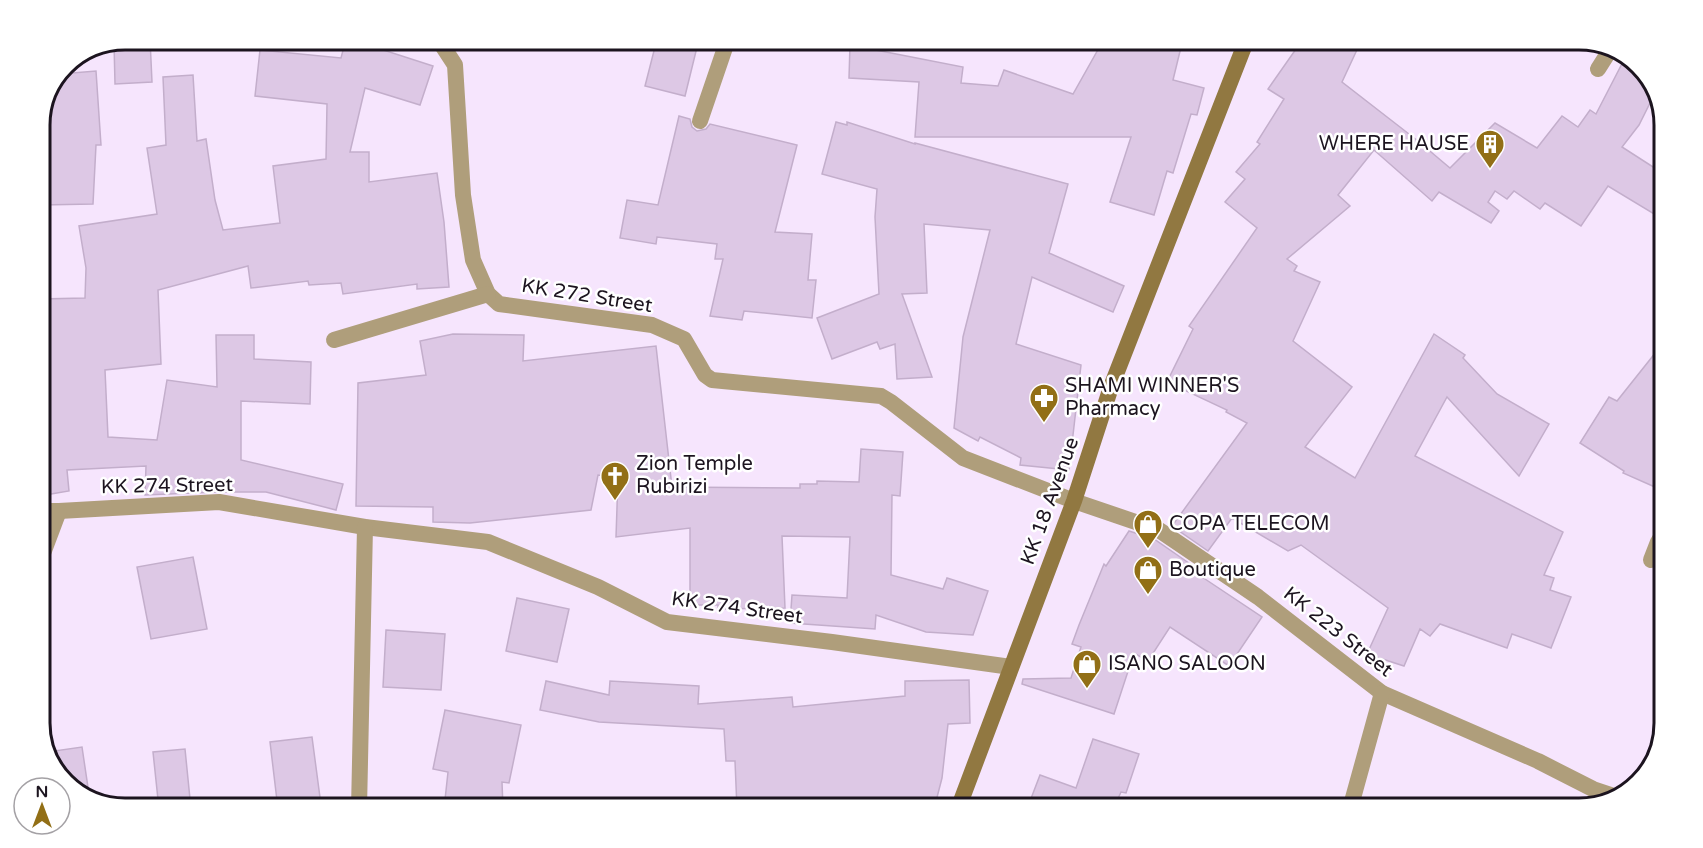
<svg xmlns="http://www.w3.org/2000/svg" width="1703" height="848" font-family="'Varela Round',sans-serif">
  <rect width="100%" height="100%" fill="#f6e5fd"/>
  <g fill="#ddc8e5" stroke="#c3aecb" stroke-width="1.5">
    <polygon points="124,39 150,39 152,82 115,84 114,43"/>
    <polygon points="346,39 376,39 374,47 433,66 420,105 365,88 350,152 369,152 369,182 437,173 444,222 449,287 417,289 417,284 343,294 341,283 309,285 308,281 251,288 248,266 158,290 161,364 105,370 108,437 157,440 167,380 217,387 216,335 254,335 254,359 311,362 310,404 241,401 241,460 343,484 336,510 266,492 218,492 145,495 146,466 67,470 69,491 39,496 39,299 85,298 86,268 79,226 157,214 147,148 166,145 163,77 193,75 197,141 206,139 215,200 223,230 280,223 273,166 326,159 327,104 255,96 260,50 341,58"/>
    <polygon points="657,39 699,39 685,96 645,86"/>
    <polygon points="1104,39 1183,39 1173,80 1204,88 1197,115 1191,114 1173,173 1167,171 1154,215 1110,202 1131,137 915,137 919,82 849,78 850,45 963,67 961,83 998,86 1004,70 1073,94"/>
    <polygon points="1303,39 1362,39 1342,82 1418,141 1450,168 1495,123 1537,148 1562,116 1578,127 1590,110 1596,114 1626,56 1649,77 1655,93 1639,125 1622,147 1664,174 1664,220 1608,186 1581,226 1545,203 1540,209 1514,191 1507,199 1495,191 1488,202 1499,211 1491,223 1439,192 1432,201 1374,150 1338,195 1350,206 1287,259 1297,266 1294,271 1320,282 1293,341 1352,387 1305,447 1355,478 1434,334 1465,355 1463,358 1497,394 1549,424 1519,476 1447,397 1415,456 1563,532 1544,575 1554,578 1550,590 1571,597 1551,648 1512,634 1507,648 1440,624 1430,636 1420,629 1404,666 1367,654 1388,608 1301,545 1288,551 1232,518 1208,551 1172,526 1247,423 1226,412 1227,410 1167,382 1193,329 1189,326 1257,228 1225,202 1245,179 1236,172 1260,144 1257,142 1284,99 1268,89"/>
    <polygon points="96,71 101,145 96,145 93,204 41,205 39,119 60,74"/>
    <polygon points="679,116 690,119 692,127 697,131 706,129 710,124 797,145 775,232 812,234 808,280 816,280 812,318 744,311 742,320 710,316 723,259 715,259 717,244 657,237 656,244 620,238 627,200 658,205"/>
    <polygon points="836,122 847,125 847,122 915,144 915,143 1068,184 1049,253 1124,286 1113,312 1032,277 1016,344 1081,365 1069,470 1020,465 1021,458 980,437 978,441 954,428 963,337 990,230 924,224 927,293 902,294 932,377 897,379 895,344 880,349 877,342 832,359 817,318 879,294 875,217 877,189 822,174"/>
    <polygon points="453,334 524,335 523,361 656,346 672,487 800,488 800,484 817,484 817,481 859,482 861,449 903,452 900,496 892,495 891,575 943,589 947,578 988,591 973,635 926,632 876,615 875,629 790,623 792,595 847,598 850,537 782,536 785,608 718,609 718,605 690,605 690,528 616,537 618,478 598,475 591,510 470,523 433,522 433,507 356,506 358,383 426,375 420,341"/>
    <polygon points="1664,342 1664,491 1623,473 1624,471 1580,443 1609,397 1617,401"/>
    <polygon points="1129,531 1154,539 1196,568 1193,571 1262,617 1229,666 1170,627 1148,661 1134,653 1114,714 1022,684 1023,679 1071,678 1081,647 1072,644 1079,625 1104,564 1106,566"/>
    <polygon points="193,557 207,629 151,639 137,567"/>
    <polygon points="517,598 569,609 557,662 506,651"/>
    <polygon points="386,630 445,634 441,690 383,687"/>
    <polygon points="969,680 970,723 948,724 942,778 934,809 737,809 735,761 726,761 724,729 599,722 540,710 546,681 609,695 610,681 699,686 698,704 792,697 793,707 905,696 905,681"/>
    <polygon points="445,710 521,725 509,783 502,782 503,809 444,809 448,772 433,769"/>
    <polygon points="312,737 321,805 278,809 270,742"/>
    <polygon points="1093,739 1139,754 1126,793 1121,792 1116,803 1124,806 1124,809 1027,809 1040,775 1076,788"/>
    <polygon points="82,747 90,801 87,800 54,771 47,752"/>
    <polygon points="185,749 191,809 159,809 153,752"/>
  </g>
  <g fill="none" stroke-linecap="round" stroke-linejoin="round">
    <g stroke="#af9e7b" stroke-width="16">
      <polyline points="438,39 455,65 463,195 473,260 488,294 499,304 652,325 684,339 705,375 712,380 881,396 891,402 963,458 1074,501 1159,530 1258,597 1382,693 1538,761 1593,789 1617,797"/>
      <polyline points="1598,69 1612,47"/>
      <polyline points="700,121 728,39"/>
      <polyline points="334,340 488,294"/>
      <polyline points="39,511 59,511 219,502 365,527 488,542 598,587 667,622 832,642 1011,667"/>
      <polyline points="1651,560 1658,542 1664,532"/>
      <polyline points="39,564 59,511"/>
      <polyline points="359,809 365,527"/>
      <polyline points="1350,809 1382,693"/>
    </g>
    <polyline stroke="#917841" stroke-width="16" points="958,809 1074,501 1111,387 1247,39"/>
  </g>
  <defs>
    <g id="building-pin" transform="scale(1.5)"><path d="M0 17L-7.5 6A9.5 9.5 0 1 1 7.5 6Z" fill="#926f16" stroke="#fff"/><path d="M-4-6H4V6H1V3H-1V6H-4ZM-2.5-4.3h1.7v1.8h-1.7ZM.8-4.3h1.7v1.8H.8ZM-2.5-1h1.7V.8h-1.7ZM.8-1h1.7V.8H.8Z" fill="#fff"/></g>
    <g id="pharmacy-pin" transform="scale(1.5)"><path d="M0 17L-7.5 6A9.5 9.5 0 1 1 7.5 6Z" fill="#926f16" stroke="#fff"/><path d="M-2-6h4v4h4v4h-4v4h-4v-4h-4v-4h4Z" fill="#fff"/></g>
    <g id="church-pin" transform="scale(1.5)"><path d="M0 17L-7.5 6A9.5 9.5 0 1 1 7.5 6Z" fill="#926f16" stroke="#fff"/><path d="M-1.2-6h2.4v3.5h3.3v2.4h-3.3V6h-2.4V-.1h-3.3v-2.4h3.3Z" fill="#fff"/></g>
    <g id="shop-pin" transform="scale(1.5)"><path d="M0 17L-7.5 6A9.5 9.5 0 1 1 7.5 6Z" fill="#926f16" stroke="#fff"/><path d="M-5-2.5h2.3a2.7 3.5 0 0 1 5.4 0H5L5.5 6h-11ZM-1.5-2.5h3a1.5 2.3 0 0 0-3 0Z" fill="#fff"/></g>
  </defs>
  <g fill-rule="evenodd">
    <use href="#building-pin" x="1490" y="144"/>
    <use href="#pharmacy-pin" x="1044" y="398"/>
    <use href="#church-pin" x="615" y="476"/>
    <use href="#shop-pin" x="1148" y="524"/>
    <use href="#shop-pin" x="1148" y="570"/>
    <use href="#shop-pin" x="1087" y="664"/>
  </g>
  <g text-anchor="middle" dominant-baseline="central" stroke-width="5" stroke-linejoin="round" paint-order="stroke">
    <g font-size="20" fill="#1c141f" stroke="#fff" text-anchor="start">
      <text x="1469" y="144" text-anchor="end">WHERE HAUSE</text>
      <text x="1065" y="386">SHAMI WINNER'S<tspan x="1065" dy="23">Pharmacy</tspan></text>
      <text x="636" y="464">Zion Temple<tspan x="636" dy="23">Rubirizi</tspan></text>
      <text x="1169" y="524">COPA TELECOM</text>
      <text x="1169" y="570">Boutique</text>
      <text x="1108" y="664">ISANO SALOON</text>
    </g>
    <g font-size="20" fill="#1c141f" stroke="#fff">
      <text transform="translate(587 296) rotate(9)">KK 272 Street</text>
      <text transform="translate(167 486) rotate(-1)">KK 274 Street</text>
      <text transform="translate(1050 501) rotate(-70)">KK 18 Avenue</text>
      <text transform="translate(737 608) rotate(8)">KK 274 Street</text>
      <text transform="translate(1338 632) rotate(38)">KK 223 Street</text>
    </g>
  </g>
  <path d="M0 0H1703V848H0ZM125 50H1579A75 75 0 0 1 1654 125V723A75 75 0 0 1 1579 798H125A75 75 0 0 1 50 723V125A75 75 0 0 1 125 50Z" fill="#fff" fill-rule="evenodd"/>
  <path fill="none" stroke="#1c141f" stroke-width="3" d="M125 50H1579A75 75 0 0 1 1654 125V723A75 75 0 0 1 1579 798H125A75 75 0 0 1 50 723V125A75 75 0 0 1 125 50Z"/>
  <g transform="translate(42 806)"><circle r="28" fill="#ffffff" stroke="#a4a1a5" stroke-width="1.5"/>
  <path d="M0-4.5L10 22L0 15L-10 22Z" fill="#926f16"/>
  <text y="-9" font-size="16" font-weight="bold" text-anchor="middle" fill="#1c141f">N</text>
  </g>
</svg>
